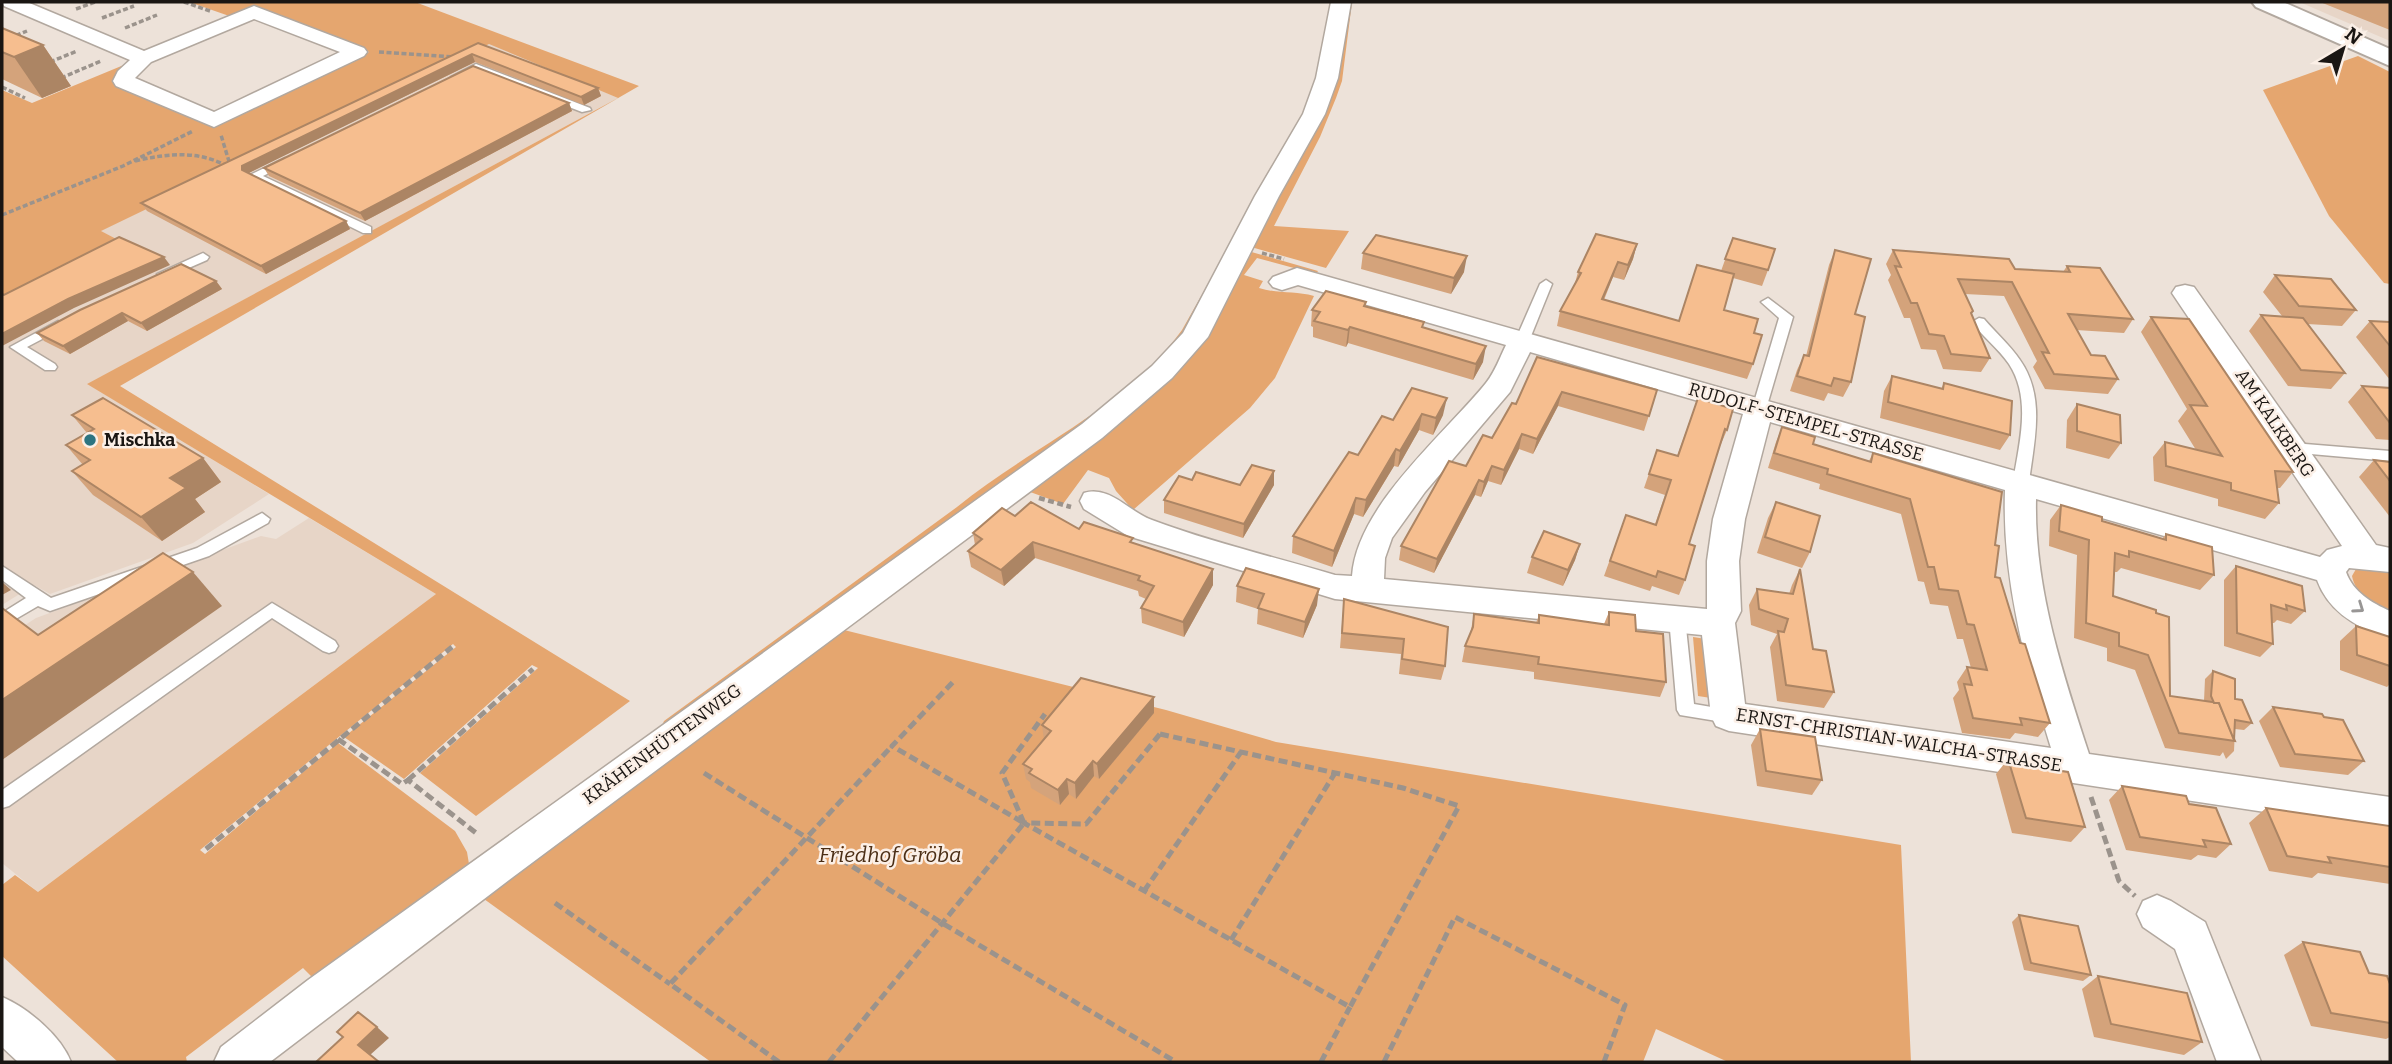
<svg xmlns="http://www.w3.org/2000/svg" width="2392" height="1064" font-family="Bitter,serif">
  <rect width="100%" height="100%" fill="#ede2d9"/>
  <g fill="#e7d5c7">
    <polygon points="2299,2 2390,2 2390,41 2304,4"/>
    <polygon points="489,43 618,98 88,384 269,494 193,543 50,594 34,585 2,605 2,294 14,300 123,242 100,231"/>
    <polygon points="309,518 436,594 38,892 2,863 2,640 36,618 261,536 276,539"/>
  </g>
  <g fill="#e5a66f">
    <polygon points="189,2 415,2 639,86 120,386 630,701 476,816 420,773 538,668 532,665 404,779 344,737 456,647 453,644 200,850 205,854 338,743 455,831 467,852 470,870 318,983 303,968 186,1057 187,1062 118,1062 2,956 2,885 15,875 38,892 436,594 87,384 618,98 489,44 101,231 124,243 14,300 2,294 2,90 32,103 131,62 122,75 215,124 369,52 257,9 235,18"/>
    <path d="M1331,2H1335L1317,93L1187,332L1136,387L658,736L664,721L957,507C1030,447 1125,409 1182,330L1305,112L1318,76Z"/>
    <polygon points="1347,2 1352,2 1342,81 1336,98 1320,137 1274,226 1349,231 1326,268 1251,247"/>
    <polygon points="2358,56 2390,72 2390,284 2384,283 2329,216 2263,90"/>
    <path d="M1248,251L1318,271L1316,274L1257,258L1244,275L1263,281L1259,288C1278,294 1295,291 1314,296L1275,378L1250,408L1133,510L1116,491L1109,478L1088,470L1063,504L1022,489L1145,398Z"/>
    <path d="M2365,565L2390,568V613C2374,606 2355,594 2352,576L2356,569Z"/>
    <polygon points="844,630 1166,710 1276,742 1901,845 1911,1062 1728,1062 1656,1029 1643,1062 711,1062 484,899"/>
    <polygon points="1693,637 1706,639 1711,698 1698,696"/>
  </g>
  <g fill="none" stroke-linecap="round" stroke-linejoin="round">
    <g stroke="#b2a89f" stroke-width="3">
      <g id="lane">
        <polygon points="476,64 590,108 591,110 582,112 476,71 456,80 451,77"/>
        <polygon points="285,158 291,161 289,163 263,176 371,227 371,233 363,233 248,176"/>
        <polygon points="203,253 209,257 207,260 168,277 158,277 157,274"/>
        <polygon points="1546,280 1552,284 1529,341 1527,344 1517,344 1515,341 1540,284"/>
        <polygon points="1768,298 1793,317 1766,409 1759,414 1752,409 1779,318 1761,302"/>
        <path d="M1979,318L1984,319C1996,333 2010,345 2020,360C2046,397 2034,441 2029,482L2021,487L2013,482C2019,444 2032,399 2009,364C1998,348 1983,337 1972,322Z"/>
        <polygon points="58,321 65,325 63,328 27,347 55,364 57,367 55,370 45,370 10,347"/>
        <polygon points="2293,443 2390,451 2390,461 2288,452 2286,448 2288,444"/>
        <polygon points="262,513 270,519 268,523 209,556 50,611 38,606 2,627 2,613 26,598 2,580 2,566 51,598 197,548"/>
        <polygon points="272,603 335,641 338,646 335,651 329,653 323,651 272,618 9,806 2,808 2,790"/>
        <polygon points="1677,612 1683,613 1685,618 1694,704 1735,711 1738,716 1735,721 1729,723 1680,715 1677,710 1669,618 1671,613"/>
      </g>
    </g>
    <g stroke="#b2a89f" stroke-width="3">
      <g id="street">
        <path d="M2,2H27L144,51L254,6L364,48L367,52L364,56L214,127L116,86L113,81L118,71L130,60L4,6ZM254,19L340,52L214,112L135,78L151,62Z"/>
        <polygon points="1331,2 1351,2 1338,78 1325,114 1279,196 1208,337 1172,378 1102,438 513,877 270,1062 214,1062 221,1047 308,980 1082,424 1152,366 1183,333 1255,196 1303,114 1316,78"/>
        <path d="M1297,268L2320,557L2327,550L2342,546L2172,293L2176,287L2185,285L2194,287L2376,545L2390,548V572L2349,568L2346,572C2353,592 2372,603 2390,611V638C2359,629 2329,613 2317,580L2036,499C2034,587 2062,671 2089,754L2390,797V831L1729,731L1716,726L1711,716L1702,635L1335,599L1128,536L1084,509L1080,501L1084,493C1110,485 1129,512 1152,520C1210,542 1275,557 1335,575L1352,576C1357,506 1443,436 1486,383C1495,372 1500,357 1506,345L1298,285L1282,290L1273,287L1269,282L1273,277ZM1530,352L1743,414L1713,519L1707,561V609L1384,579L1385,558L1392,538L1425,492L1510,392ZM1770,422L2005,490C2002,579 2025,663 2051,748L1745,704L1735,623L1741,611L1739,561L1745,519Z"/>
        <polygon points="2157,895 2171,901 2205,922 2261,1062 2217,1062 2175,949 2143,927 2137,914 2143,901"/>
        <path d="M2,997C28,1008 61,1036 71,1062H18L2,1047Z"/>
      </g>
    </g>
    <g stroke="#b2a89f" stroke-width="4">
      <polygon id="primary" points="2252,2 2283,2 2390,49 2390,66 2256,7"/>
    </g>
    <g stroke="#9b938c" stroke-width="3.5" stroke-dasharray="5 2.5" stroke-linecap="butt">
      <polyline points="184,2 210,11"/>
      <polyline points="76,9 95,2"/>
      <polyline points="102,18 134,6"/>
      <polyline points="125,28 157,15"/>
      <polyline points="2,41 27,31"/>
      <polyline points="379,52 454,57"/>
      <polyline points="50,62 77,51"/>
      <polyline points="61,78 101,61"/>
      <polyline points="2,87 25,98"/>
      <path d="M135,161C170,153 199,150 231,168L221,135"/>
      <polyline points="2,215 123,166 193,131"/>
      <polyline points="1262,253 1284,259"/>
    </g>
    <polyline stroke="#9b938c" stroke-width="4.5" stroke-dasharray="6 3.5" stroke-linecap="butt" points="1039,498 1071,507"/>
    <g stroke="#9b938c" stroke-width="5" stroke-dasharray="9 4.5" stroke-linecap="butt">
      <polygon points="1160,734 1403,788 1459,806 1350,1007 1024,823 1086,824"/>
      <polyline points="338,739 402,784 408,780 476,833"/>
      <polyline points="704,773 942,923 1176,1062"/>
      <polyline points="408,780 533,669"/>
      <polyline points="2091,797 2119,881 2135,896"/>
      <polyline points="1024,823 1002,773 1045,714"/>
      <polyline points="206,849 452,647"/>
      <polyline points="1144,891 1241,752"/>
      <polyline points="555,903 670,984"/>
      <polyline points="1231,940 1335,773"/>
      <polyline points="779,1062 670,984 892,746"/>
      <polyline points="829,1062 1024,823 892,746 953,682"/>
      <polyline points="1321,1062 1350,1007"/>
      <polyline points="1384,1062 1455,917 1625,1005 1604,1062"/>
    </g>
    <use href="#lane" fill="#fff" fill-rule="evenodd"/>
    <use href="#street" fill="#fff" fill-rule="evenodd"/>
    <use href="#primary" fill="#fff" fill-rule="evenodd"/>
  </g>
  <g fill="#d4a37b">
    <polygon points="2320,2 2390,2 2390,30"/>
    <polygon points="2,28 43,45 71,86 42,98 2,79"/>
    <polygon points="478,43 598,88 601,96 584,105 475,62 248,173 346,221 350,229 266,274 147,211 141,203"/>
    <polygon points="569,103 572,111 365,221 269,176 264,168"/>
    <polygon points="1733,238 1768,270 1762,286 1733,278 1724,310 1754,333 1753,364 1747,379 1557,326 1560,311 1575,283 1578,272 1637,244 1633,259 1624,280 1613,277 1604,300 1678,321 1721,271"/>
    <polygon points="1835,250 1855,314 1851,382 1843,397 1828,393 1824,401 1790,391 1797,370 1804,355 1806,356 1829,265"/>
    <polygon points="1893,250 2015,269 2063,272 2067,266 2133,319 2124,333 2076,330 2091,355 2118,379 2108,394 2045,389 2033,367 2037,361 2004,296 1965,294 1973,311 1971,314 1990,358 1981,372 1943,369 1936,350 1921,349 1910,318 1904,318 1888,280 1891,275 1886,264"/>
    <polygon points="1363,253 1464,272 1451,294 1361,269"/>
    <polygon points="2275,275 2356,310 2342,326 2307,324 2345,373 2331,389 2288,386 2249,331 2261,315 2282,316 2263,292"/>
    <polygon points="216,281 222,289 147,331 128,321 70,354 44,341 37,333"/>
    <polygon points="1366,302 1366,306 1424,327 1483,362 1473,380 1348,343 1346,347 1313,337 1313,327 1311,326 1312,310"/>
    <polygon points="2151,317 2293,472 2280,488 2277,488 2279,503 2265,519 2218,506 2218,499 2154,481 2153,457 2165,442 2196,450 2178,421 2187,409 2141,332"/>
    <polygon points="2370,321 2390,322 2390,380 2356,337"/>
    <polygon points="1537,357 1657,390 1644,431 1558,406 1533,454 1519,449 1501,485 1488,481 1481,497 1475,495 1434,573 1399,560 1401,546 1466,466 1492,438 1516,404"/>
    <polygon points="1892,376 1941,389 1944,383 2010,435 2000,450 1880,418 1884,391"/>
    <polygon points="2362,386 2390,388 2390,440 2376,439 2348,402"/>
    <polygon points="1412,388 1443,415 1433,435 1419,430 1398,467 1394,466 1363,517 1354,514 1332,567 1292,553 1293,536 1358,455 1393,420"/>
    <polygon points="1698,398 1727,430 1721,444 1720,444 1689,544 1685,580 1679,595 1652,586 1650,591 1604,576 1626,515 1655,524 1665,495 1644,488 1657,450 1677,456"/>
    <polygon points="2077,404 2121,443 2109,459 2066,448 2067,420"/>
    <polygon points="72,415 203,458 221,482 195,499 205,512 162,541 93,495 72,471 83,465 66,445 87,433"/>
    <polygon points="1782,427 1813,444 1869,461 1873,453 1995,545 1995,577 2050,723 2038,737 2015,733 2010,739 1962,733 1953,698 1959,690 1957,682 1967,667 1971,668 1963,639 1957,639 1948,606 1930,604 1924,582 1918,581 1901,514 1819,489 1820,484 1768,468 1776,442"/>
    <polygon points="2374,460 2390,462 2390,517 2359,477"/>
    <polygon points="1192,480 1240,485 1274,485 1243,538 1164,513 1164,500"/>
    <polygon points="1776,502 1810,552 1802,568 1757,553 1768,518"/>
    <polygon points="2061,505 2102,521 2162,539 2166,534 2214,575 2200,590 2121,568 2117,572 2114,572 2113,596 2156,610 2170,696 2204,701 2205,679 2213,671 2252,723 2244,730 2235,729 2234,751 2226,759 2223,752 2220,756 2165,748 2135,670 2107,661 2107,648 2074,638 2077,555 2049,546 2050,520"/>
    <polygon points="1015,516 1079,529 1133,543 1213,585 1184,637 1142,623 1141,608 1146,599 1139,596 1138,591 1035,558 1004,586 971,567 968,551 975,545 973,533"/>
    <polygon points="1580,544 1575,560 1563,586 1527,573 1532,557"/>
    <polygon points="2236,566 2305,611 2291,624 2277,620 2274,623 2272,623 2273,644 2260,657 2224,646 2224,580"/>
    <polygon points="1800,569 1813,649 1834,692 1824,708 1777,701 1770,647 1777,634 1751,625 1749,605 1757,589 1789,594 1792,585"/>
    <polygon points="1237,586 1317,605 1303,638 1257,624 1258,609 1236,602"/>
    <polygon points="1344,599 1445,666 1441,680 1399,674 1401,654 1340,648"/>
    <polygon points="1609,612 1636,631 1666,682 1660,697 1534,679 1534,672 1462,662 1465,646 1470,635 1474,614 1536,623 1539,615 1604,624"/>
    <polygon points="2356,626 2390,637 2390,684 2387,687 2340,670 2340,641"/>
    <polygon points="2273,707 2324,717 2364,761 2348,775 2280,767 2259,721"/>
    <polygon points="1154,713 1099,779 1094,776 1076,799 1069,794 1060,805 1031,788 1030,782 1026,779 1023,764 1044,740 1042,725"/>
    <polygon points="1760,729 1822,780 1812,795 1757,786 1751,745"/>
    <polygon points="2008,759 2036,767 2085,827 2071,842 2012,833 1996,774"/>
    <polygon points="2122,786 2189,804 2231,844 2216,858 2198,855 2191,860 2126,850 2109,800"/>
    <polygon points="2266,808 2390,826 2390,884 2318,873 2312,878 2269,871 2249,823"/>
    <polygon points="2019,915 2091,975 2083,981 2024,970 2012,922"/>
    <polygon points="2303,942 2390,984 2390,1037 2386,1039 2311,1026 2284,955"/>
    <polygon points="2098,976 2202,1042 2184,1055 2094,1037 2082,989"/>
  </g>
  <g fill="#ac8564">
    <polygon points="43,45 71,86 42,98 14,57"/>
    <polygon points="472,54 475,62 247,174 242,170 242,166"/>
    <polygon points="598,88 601,96 584,105 581,97"/>
    <polygon points="569,103 572,111 365,221 360,213"/>
    <polygon points="346,221 350,229 266,274 261,266"/>
    <polygon points="1637,244 1633,259 1624,280 1628,265"/>
    <polygon points="1467,256 1464,272 1451,294 1454,278"/>
    <polygon points="164,257 170,265 74,308 2,346 2,334 68,299"/>
    <polygon points="1618,262 1613,277 1597,314 1602,299"/>
    <polygon points="216,281 222,289 147,331 141,323"/>
    <polygon points="122,313 128,321 70,354 63,346"/>
    <polygon points="1350,327 1348,343 1346,347 1348,330"/>
    <polygon points="1486,346 1483,362 1473,380 1476,364"/>
    <polygon points="1562,392 1558,406 1533,454 1537,439"/>
    <polygon points="1447,398 1443,415 1433,435 1436,418"/>
    <polygon points="1422,414 1419,430 1398,467 1400,451"/>
    <polygon points="1522,434 1519,449 1501,485 1504,470"/>
    <polygon points="1396,449 1394,466 1363,517 1366,500"/>
    <polygon points="203,458 221,482 195,499 205,512 162,541 141,517 170,478"/>
    <polygon points="1492,466 1488,481 1481,497 1484,482"/>
    <polygon points="1274,471 1274,485 1243,538 1244,524"/>
    <polygon points="1479,480 1475,495 1434,573 1437,559"/>
    <polygon points="1356,498 1354,514 1332,567 1334,551"/>
    <polygon points="1033,542 1035,558 1004,586 1001,570"/>
    <polygon points="1580,544 1575,560 1563,586 1568,570"/>
    <polygon points="1213,569 1213,585 1184,637 1183,622"/>
    <polygon points="193,572 222,606 2,760 2,700"/>
    <polygon points="2,582 11,590 2,595"/>
    <polygon points="1319,589 1317,605 1303,638 1305,622"/>
    <polygon points="1154,697 1154,713 1099,779 1097,764"/>
    <polygon points="1093,761 1094,776 1076,799 1075,783"/>
    <polygon points="1067,779 1069,794 1060,805 1058,790"/>
    <polygon points="377,1027 389,1038 370,1055 358,1045"/>
  </g>
  <g fill="#f6be8f" stroke="#ac8564" stroke-width="2">
    <polygon points="2,28 43,45 14,57 2,52"/>
    <polygon points="478,43 598,88 581,97 472,54 242,166 242,170 346,221 261,266 141,203"/>
    <polygon points="473,66 569,103 360,213 264,168"/>
    <polygon points="1596,234 1637,244 1628,265 1618,262 1602,299 1679,321 1697,265 1734,274 1724,310 1758,319 1754,333 1762,335 1753,364 1560,311 1581,273 1578,272"/>
    <polygon points="1376,235 1467,256 1454,278 1363,253"/>
    <polygon points="119,237 164,257 68,299 2,334 2,294 4,295"/>
    <polygon points="1733,238 1775,249 1768,270 1725,259"/>
    <polygon points="1835,250 1871,259 1855,314 1865,317 1851,382 1834,378 1831,386 1797,376 1804,355 1809,356"/>
    <polygon points="1893,250 2009,259 2015,269 2070,272 2067,266 2100,268 2133,319 2068,314 2091,355 2105,356 2118,379 2054,374 2042,352 2049,353 2012,282 1958,279 1973,311 1971,313 1990,358 1951,354 1944,336 1929,334 1917,303 1911,303 1895,266 1901,267"/>
    <polygon points="181,264 216,281 141,323 122,313 63,346 37,333 80,310"/>
    <polygon points="2275,275 2331,279 2356,310 2299,306"/>
    <polygon points="1326,291 1366,302 1364,306 1424,322 1422,327 1486,346 1476,364 1350,327 1348,330 1314,321 1320,312 1312,310"/>
    <polygon points="2261,315 2303,318 2345,373 2301,370"/>
    <polygon points="2151,317 2189,319 2293,472 2275,471 2279,503 2231,490 2231,483 2166,466 2165,442 2222,456 2190,405 2207,406"/>
    <polygon points="2370,321 2390,322 2390,346"/>
    <polygon points="1537,357 1657,390 1649,416 1562,392 1537,439 1522,434 1504,470 1492,466 1484,482 1479,480 1437,559 1401,546 1449,461 1466,466 1483,435 1492,438 1512,403 1516,404"/>
    <polygon points="1892,376 1943,389 1944,383 2012,401 2010,435 1888,402"/>
    <polygon points="2362,386 2390,388 2390,423"/>
    <polygon points="1412,388 1447,398 1436,418 1422,414 1400,451 1396,449 1366,500 1356,498 1334,551 1293,536 1349,452 1358,455 1382,416 1393,420"/>
    <polygon points="103,398 203,458 170,478 186,488 141,517 72,471 90,460 66,445 94,429 72,415"/>
    <polygon points="1698,398 1733,409 1727,430 1725,429 1689,544 1695,546 1685,580 1658,571 1656,577 1610,561 1626,515 1656,525 1671,480 1649,474 1657,450 1678,456"/>
    <polygon points="2077,404 2120,415 2121,443 2077,431"/>
    <polygon points="1782,427 1815,437 1813,444 1871,462 1873,453 2002,492 1995,545 1999,546 1995,577 2000,578 2020,643 2025,644 2050,723 2020,718 2022,725 1973,718 1964,684 1972,685 1967,667 1987,670 1974,625 1967,624 1958,591 1939,589 1934,567 1928,567 1910,499 1827,474 1828,469 1774,453"/>
    <polygon points="2374,460 2390,462 2390,481"/>
    <polygon points="1252,465 1274,471 1244,524 1164,500 1179,476 1192,480 1196,472 1240,485"/>
    <polygon points="1031,502 1079,529 1084,522 1133,538 1130,542 1213,569 1183,622 1141,608 1154,586 1138,580 1140,576 1033,542 1001,570 968,551 982,539 973,533 1002,508 1015,516"/>
    <polygon points="1776,502 1820,516 1810,552 1765,537"/>
    <polygon points="2061,505 2102,517 2102,521 2153,536 2166,540 2166,534 2212,547 2214,575 2129,551 2129,557 2115,553 2113,596 2156,610 2156,613 2169,617 2170,696 2219,703 2235,741 2179,733 2148,655 2119,646 2119,633 2086,623 2089,540 2059,531"/>
    <polygon points="1544,531 1580,544 1568,570 1532,557"/>
    <polygon points="163,553 193,572 2,700 2,608 38,635"/>
    <polygon points="2236,566 2302,586 2305,611 2286,605 2287,610 2271,605 2273,644 2237,633"/>
    <polygon points="1246,568 1319,589 1305,622 1258,608 1264,594 1237,586"/>
    <polygon points="1800,569 1813,649 1826,651 1834,692 1786,685 1778,631 1784,632 1788,619 1759,609 1757,589 1793,594"/>
    <polygon points="1344,599 1448,627 1445,666 1402,659 1404,639 1342,633"/>
    <polygon points="1609,612 1635,615 1636,631 1663,634 1666,682 1538,664 1539,657 1465,646 1473,627 1474,614 1539,623 1539,615 1609,625"/>
    <polygon points="2356,626 2390,637 2390,666 2357,655"/>
    <polygon points="2213,671 2235,679 2235,699 2242,700 2252,723 2235,720 2234,740 2219,703 2214,703 2211,696"/>
    <polygon points="1081,678 1154,697 1097,764 1093,761 1075,783 1067,779 1058,790 1029,773 1032,769 1023,764 1051,731 1042,725"/>
    <polygon points="2273,707 2322,714 2324,717 2343,720 2364,761 2295,754"/>
    <polygon points="1760,729 1815,737 1822,780 1766,771"/>
    <polygon points="2008,759 2035,763 2036,767 2068,772 2085,827 2026,818"/>
    <polygon points="2122,786 2186,796 2189,804 2216,808 2231,844 2203,840 2206,847 2140,837"/>
    <polygon points="2266,808 2390,826 2390,867 2328,857 2331,863 2287,856"/>
    <polygon points="2019,915 2078,926 2091,975 2031,963"/>
    <polygon points="2303,942 2360,952 2369,973 2387,976 2390,984 2390,1023 2331,1013"/>
    <polygon points="2098,976 2187,993 2202,1042 2111,1024"/>
    <polygon points="358,1012 377,1027 358,1045 379,1062 316,1062 343,1037 337,1032"/>
  </g>
  <defs><path id="oneway-chevron" d="M-2-3.5L2.5 0L-2 3.5" fill="none" stroke-width="1.6" stroke-linecap="round" stroke-linejoin="round" transform="scale(1.75)"/></defs>
  <use stroke="#989695" href="#oneway-chevron" transform="translate(2359 608) rotate(35)"/>
  <circle fill="#2d7480" stroke="#fbefe6" stroke-width="2.5" cx="90" cy="440" r="7"/>
  <g text-anchor="middle" dominant-baseline="central" stroke-width="5" stroke-linejoin="round" paint-order="stroke">
    <g font-size="18" fill="#1a1613" stroke="#fbefe6">
      <text transform="translate(1806 422) rotate(16)">RUDOLF-STEMPEL-STRASSE</text>
      <text transform="translate(2275 423) rotate(56)">AM KALKBERG</text>
      <text transform="translate(1899 740) rotate(9)">ERNST-CHRISTIAN-WALCHA-STRASSE</text>
      <text transform="translate(662 744) rotate(-36)">KRÄHENHÜTTENWEG</text>
    </g>
    <g font-size="18" font-weight="bold" fill="#1a1613" stroke="#fbefe6" text-anchor="start">
      <text x="104" y="440">Mischka</text>
    </g>
    <g font-size="21" font-style="italic" fill="#4b2e15" stroke="#fbefe6">
      <text x="890" y="855">Friedhof Gröba</text>
    </g>
  </g>
  <rect width="2392" height="1064" fill="none" stroke="#1a1613" stroke-width="7"/>
  <g transform="translate(2343 49) rotate(38)" stroke="#fbefe6" stroke-width="5" paint-order="stroke">
  <path d="M0-5L12 26L0 18L-12 26Z" fill="#1a1613"/>
  <text y="-10" font-size="19" font-weight="bold" text-anchor="middle" fill="#1a1613">N</text>
  </g>
</svg>
